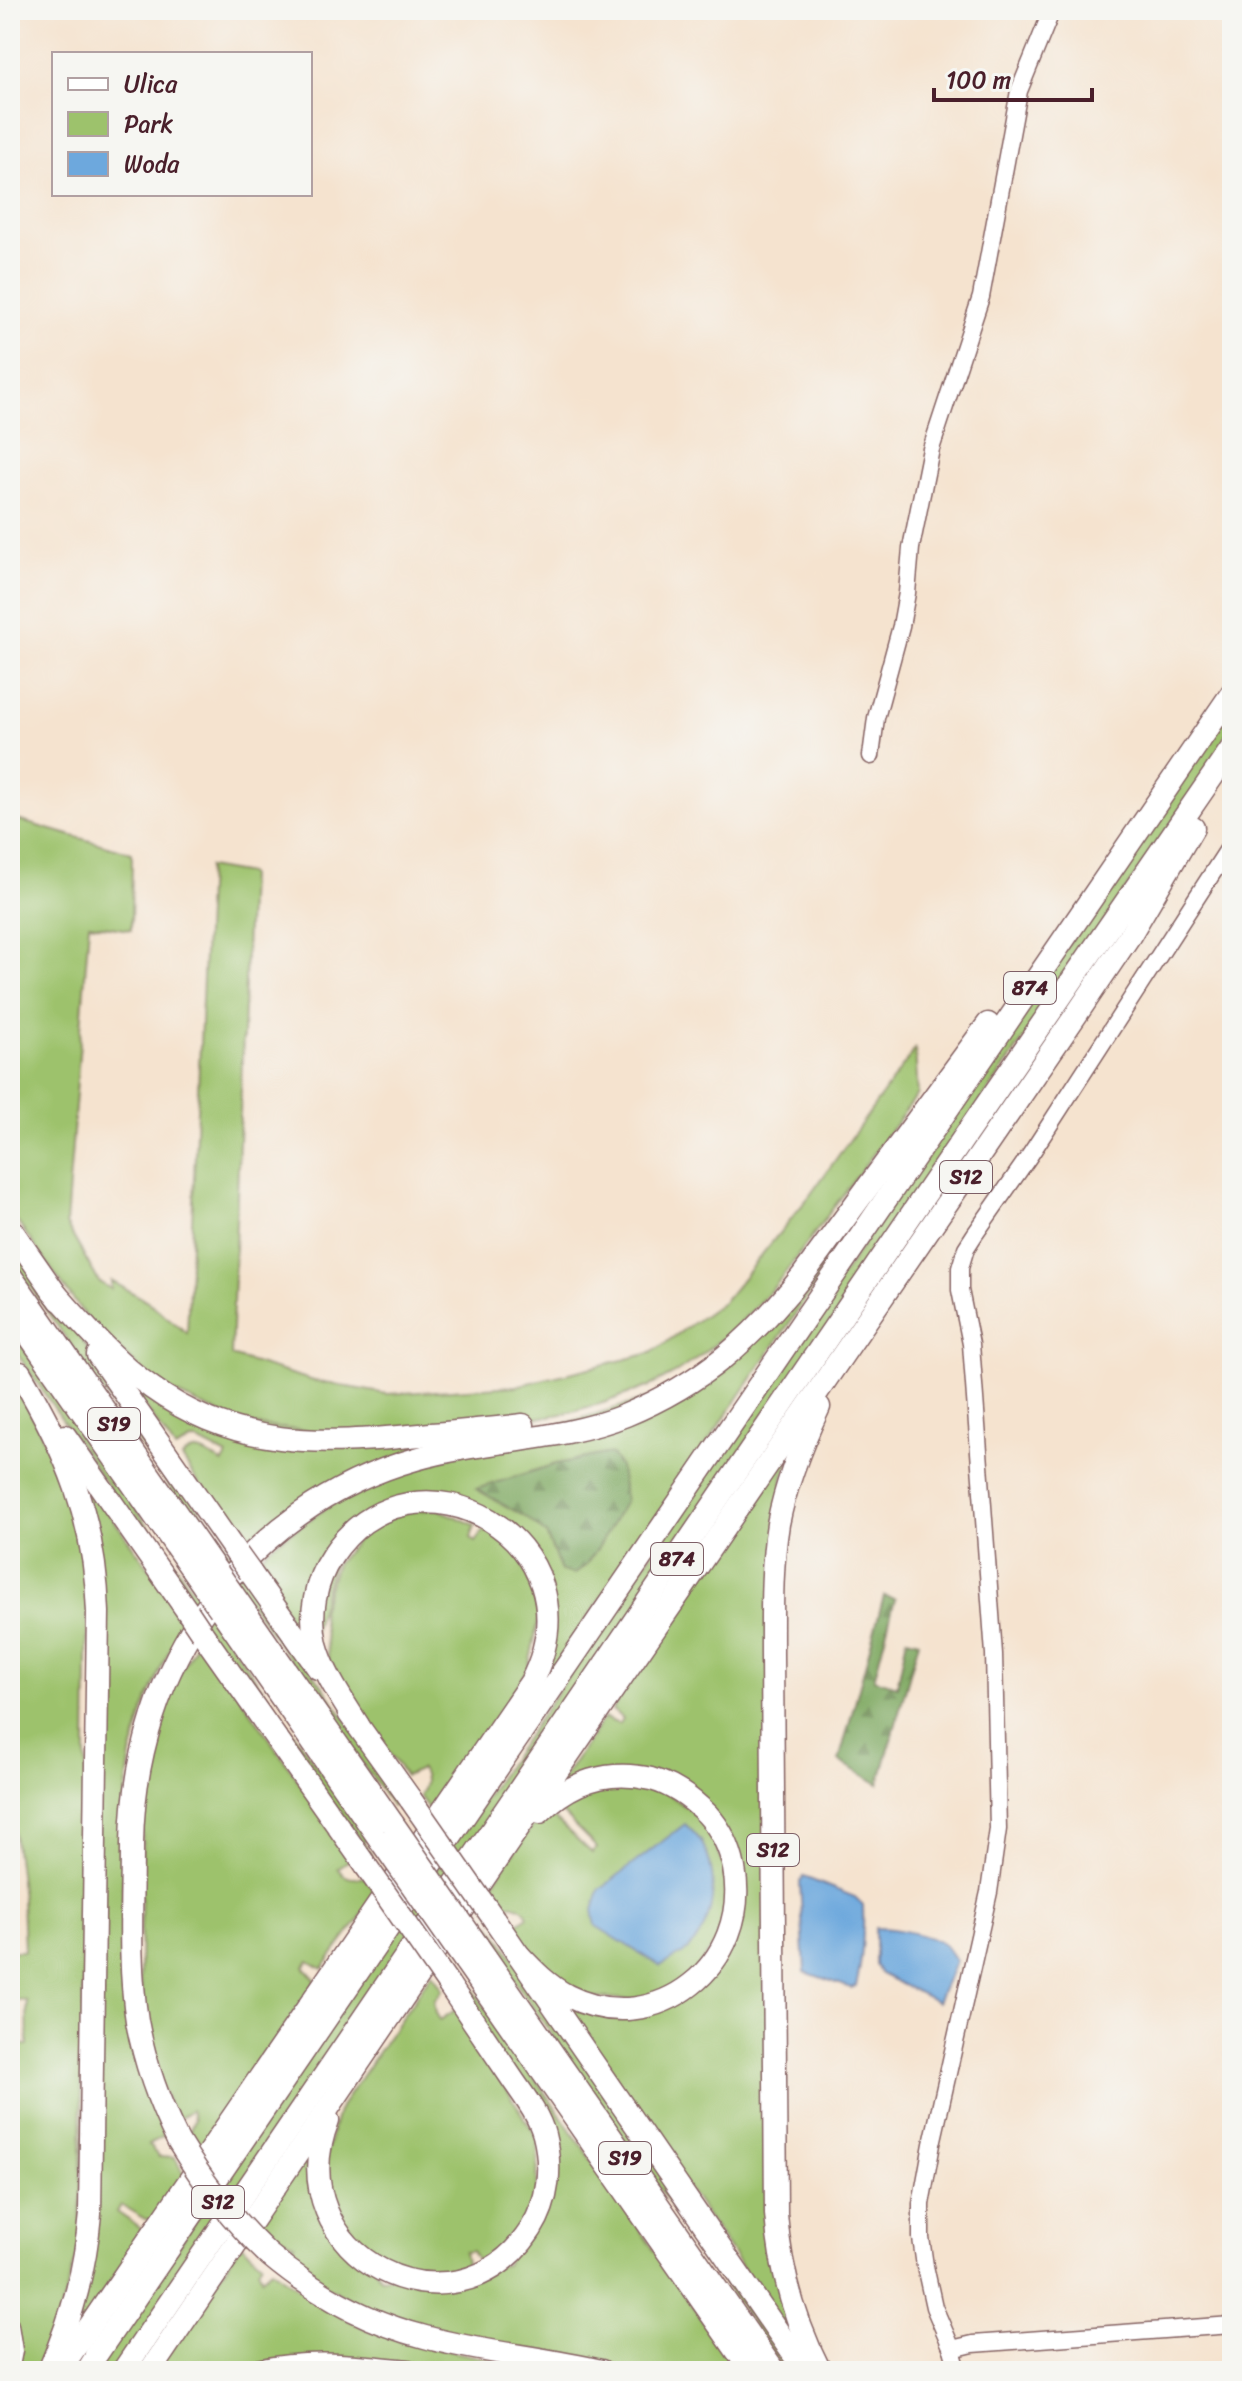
<svg xmlns="http://www.w3.org/2000/svg" width="1242" height="2381" font-family="Sriracha,sans-serif">
  <defs>
    <pattern id="forest-firs" width="22" height="20" patternUnits="userSpaceOnUse" patternTransform="scale(2)"><rect width="22" height="20" fill="#7ea860"/><path d="M5 1l3.5 6h-7zM16 11l3.5 6h-7z" fill="#69884f"/></pattern>
  </defs>
  <rect width="100%" height="100%" fill="#f6f6f2"/>
  <filter id="ink" filterUnits="userSpaceOnUse"><feTurbulence type="fractalNoise" baseFrequency=".0125" numOctaves="2"/><feDisplacementMap in="SourceGraphic" scale="16" xChannelSelector="R" yChannelSelector="G"/><feConvolveMatrix kernelMatrix="1 2 1 2 8 2 1 2 1" color-interpolation-filters="sRGB"/></filter>
  <filter id="wash" filterUnits="userSpaceOnUse"><feTurbulence type="fractalNoise" baseFrequency=".006" numOctaves="4" result="noise"/><feDisplacementMap in="SourceGraphic" scale="32" xChannelSelector="R" yChannelSelector="G"/><feGaussianBlur stdDeviation="1.8" result="paint"/><feColorMatrix in="noise" values="0 0 0 0 0 0 0 0 0 0 0 0 0 0 0 0 0 1.4 0 .05"/><feComposite in="paint" operator="in"/></filter>
  <g filter="url(#wash)">
    <rect width="100%" height="100%" fill="#f5e3cf"/>
    <g fill="#9dc26c" stroke="#74704c" stroke-width="2">
      <polygon points="1232,705 1232,734 116,2371 93,2371"/>
      <polygon points="10,818 132,853 131,930 89,924 66,1224 99,1282 111,1289 111,1281 146,1300 187,1333 208,867 249,874 231,1356 314,1381 387,1394 516,1386 651,1353 724,1301 808,1198 915,1049 918,1094 775,1286 735,1328 704,1353 677,1372 650,1386 603,1403 562,1414 524,1420 358,1435 245,1425 159,1386 91,1324 10,1212"/>
      <polygon points="948,1091 73,2371 64,2371 535,1683 547,1584 451,1500 340,1538 309,1648 253,1563 275,1543 349,1493 440,1460 701,1383"/>
      <polygon points="10,1237 406,1806 403,1811 397,1803 392,1806 10,1258"/>
      <polygon points="10,1329 367,1838 363,1842 372,1856 214,1642 10,1343"/>
      <path d="M115,1365L196,1419L433,1445L242,1549L182,1458C196,1443 207,1455 223,1463L227,1456L198,1441H191L175,1449Z"/>
      <polygon points="10,1372 68,1487 88,1585 80,2246 42,2371 14,2371 16,2331 10,2313 10,2294 18,2290 16,2286 10,2289 10,2044 28,2045 27,2001 10,1999 10,1951 24,1951 22,1898 10,1800"/>
      <polygon points="800,1426 783,1478 767,2112 803,2356 554,1994 601,2013 710,1974 737,1854 662,1777 554,1791 604,1718 619,1724 622,1718 612,1710"/>
      <polygon points="72,1463 185,1617 180,1627 181,1629 163,1663 144,1709 131,1755 123,1810 122,1966 148,2096 164,2136 148,2145 159,2157 175,2158 185,2176 152,2220 145,2219 121,2205 117,2212 140,2228 143,2233 61,2356 78,2304 103,1628"/>
      <path d="M438,1509L475,1525L471,1538L476,1542L485,1528L520,1556L540,1612L528,1670L432,1814L419,1796C426,1786 427,1779 421,1769L405,1776L342,1685L329,1662L321,1610L336,1564L365,1531L400,1513Z"/>
      <path d="M199,1637L352,1858L338,1868C343,1879 354,1879 365,1877L377,1895L322,1969L309,1961L304,1967L316,1980L199,2157L187,2137L194,2120L191,2110L176,2120L159,2081L140,1981L143,1786L161,1709Z"/>
      <path d="M609,1783L663,1790L706,1822L730,1880L721,1937L688,1980L641,2001L583,1996L534,1960L511,1927L528,1916C522,1904 509,1902 497,1907L487,1893L527,1833L541,1817L552,1816L592,1853L597,1848L556,1807Z"/>
      <polygon points="491,1925 800,2371 785,2371 491,1947 495,1944 487,1931"/>
      <polygon points="432,1973 443,1989 434,2001 436,2013 440,2020 457,2009 538,2139 537,2199 513,2243 478,2264 471,2251 464,2252 467,2269 441,2276 390,2268 338,2222 323,2166 338,2111"/>
      <polygon points="470,1985 738,2371 628,2371 584,2358 488,2343 392,2320 322,2285 284,2253 295,2244 280,2237 270,2242 254,2227 314,2138 311,2173 381,2278 505,2265 554,2165 464,1989"/>
      <polygon points="241,2244 262,2263 258,2269 262,2277 271,2269 322,2305 364,2328 404,2342 550,2371 453,2371 362,2361 267,2363 234,2371 157,2371"/>
    </g>
    <g fill="url(#forest-firs)" stroke="#646446" stroke-width="2">
      <polygon points="605,1454 612,1455 620,1467 625,1501 598,1548 585,1566 574,1574 561,1571 546,1534 527,1518 476,1489 556,1464"/>
      <polygon points="884,1596 895,1599 874,1679 897,1686 907,1638 919,1641 879,1784 839,1761"/>
    </g>
    <g fill="#6da8dd" stroke="#5c6484" stroke-width="2">
      <path d="M685,1824C691,1830 698,1836 702,1843C721,1879 715,1929 682,1954C675,1959 667,1962 660,1966L596,1926L593,1910L599,1890Z"/>
      <path d="M804,1877L855,1897L863,1905C864,1933 863,1958 856,1986L851,1988L805,1972L800,1882Z"/>
      <path d="M875,1928C893,1928 929,1934 944,1945C948,1949 952,1956 956,1961L937,2002L881,1974L875,1965Z"/>
    </g>
  </g>
  <g filter="url(#ink)">
    <g fill="none" stroke-linecap="round" stroke-linejoin="round">
      <g stroke="#866464" stroke-width="19">
        <g id="minor">
          <polyline points="871,756 876,718 901,626 907,593 911,548 931,449 981,297 1019,91 1052,10"/>
          <polyline points="10,2325 14,2351 10,2371"/>
          <polyline points="952,2349 973,2344 1232,2325"/>
          <polyline points="958,2371 952,2349 934,2307 925,2266 921,2238 921,2204 932,2144 989,1892 998,1829 994,1654 971,1344 960,1290 960,1268 966,1248 975,1234 1030,1155 1232,843"/>
        </g>
      </g>
      <g stroke="#866464" stroke-width="23">
        <polyline id="major" points="86,2371 96,2355"/>
      </g>
      <g stroke="#866464" stroke-width="25">
        <g id="highway">
          <polyline points="10,1228 60,1300"/>
          <polyline points="10,1275 218,1573"/>
          <path d="M52,1290C84,1325 113,1360 152,1388C237,1449 321,1445 420,1435C454,1432 489,1429 523,1425"/>
          <polyline points="10,1308 205,1588"/>
          <polyline points="98,1355 237,1554"/>
          <path d="M20,1373C67,1452 95,1519 98,1612L90,2214C85,2270 73,2314 51,2366"/>
          <path d="M819,1407C801,1445 786,1483 778,1524C771,1567 772,1611 772,1654L776,2214C780,2269 795,2322 820,2371"/>
          <polyline points="65,1436 188,1612"/>
          <polyline points="250,1572 318,1668"/>
          <polyline points="232,1593 393,1824"/>
          <polyline points="220,1609 381,1841"/>
          <polyline points="202,1633 366,1866"/>
          <polyline points="349,1713 411,1800"/>
          <polyline points="494,1919 805,2371"/>
          <polyline points="477,1945 774,2371"/>
          <path d="M517,1953C533,1970 548,1986 568,1996C657,2041 752,1963 734,1868C730,1848 721,1829 707,1814C691,1798 673,1785 651,1779C608,1769 570,1782 540,1812"/>
          <polyline points="465,1961 751,2371"/>
          <path d="M328,2120C275,2256 455,2347 531,2229C549,2201 552,2166 544,2135C538,2113 523,2095 511,2077C490,2046 470,2016 449,1985"/>
          <path d="M178,2141C159,2103 145,2064 137,2021C128,1963 132,1903 132,1844C134,1667 242,1508 416,1459C485,1439 559,1442 626,1415C703,1383 752,1339 803,1275L988,1024"/>
          <path d="M268,2254C314,2293 367,2322 425,2337C483,2353 543,2357 601,2371"/>
          <polyline points="96,2355 1232,693"/>
          <path d="M59,2371L531,1682C604,1541 414,1433 332,1556C315,1581 309,1615 316,1644C324,1674 342,1699 358,1725"/>
          <polyline points="123,2371 967,1133 1232,748"/>
          <polyline points="150,2371 503,1850 1076,1015 1130,935 1193,828"/>
          <path d="M257,2371C308,2360 357,2365 408,2371"/>
        </g>
      </g>
      <use href="#minor" stroke="#fff" stroke-width="16"/>
      <use href="#major" stroke="#fff" stroke-width="20"/>
      <use href="#highway" stroke="#fff" stroke-width="22"/>
      <g stroke="#866464" stroke-width="25" stroke-linecap="butt">
        <g id="highway-bridge">
          <polyline points="237,1554 250,1572"/>
          <polyline points="218,1573 232,1593"/>
          <polyline points="205,1588 220,1609"/>
          <polyline points="188,1612 202,1633"/>
          <polyline points="411,1800 494,1919"/>
          <polyline points="393,1824 477,1945"/>
          <polyline points="381,1841 465,1961"/>
          <polyline points="366,1866 449,1985"/>
          <path d="M178,2141C204,2184 232,2220 268,2254"/>
        </g>
      </g>
      <use href="#highway-bridge" stroke="#fff" stroke-width="22"/>
    </g>
  </g>
  <g text-anchor="middle" dominant-baseline="central" stroke-width="6" stroke-linejoin="round" paint-order="stroke">
    <g fill="#f6f6f2" stroke="#7e6067" stroke-width="2">
      <rect x="1004" y="972" width="52" height="32" rx="6"/>
      <rect x="940" y="1161" width="52" height="32" rx="6"/>
      <rect x="88" y="1408" width="52" height="32" rx="6"/>
      <rect x="651" y="1543" width="52" height="32" rx="6"/>
      <rect x="747" y="1834" width="52" height="32" rx="6"/>
      <rect x="599" y="2142" width="52" height="32" rx="6"/>
      <rect x="192" y="2186" width="52" height="32" rx="6"/>
    </g>
    <g font-size="20" font-weight="bold" fill="#4a1f2b">
      <text x="1030" y="988">874</text>
      <text x="966" y="1177">S12</text>
      <text x="114" y="1424">S19</text>
      <text x="677" y="1559">874</text>
      <text x="773" y="1850">S12</text>
      <text x="625" y="2158">S19</text>
      <text x="218" y="2202">S12</text>
    </g>
  </g>
  <rect width="1242" height="2381" fill="none" stroke="#f6f6f2" stroke-width="40"/>
  <rect x="52" y="52" width="260" height="144" fill="#f6f6f2" stroke="#b1a0a2" stroke-width="2"/>
  <rect x="68" y="78" width="40" height="12" fill="#ffffff" stroke="#b1a0a2" stroke-width="2"/>
  <text x="124" y="92" font-size="24" fill="#4a1f2b">Ulica</text>
  <rect x="68" y="112" width="40" height="24" fill="#9dc26c" stroke="#b1a0a2" stroke-width="2"/>
  <text x="124" y="132" font-size="24" fill="#4a1f2b">Park</text>
  <rect x="68" y="152" width="40" height="24" fill="#6da8dd" stroke="#b1a0a2" stroke-width="2"/>
  <text x="124" y="172" font-size="24" fill="#4a1f2b">Woda</text>
  <path d="M934 88v12h158v-12" fill="none" stroke="#4a1f2b" stroke-width="4"/>
  <text x="946" y="88" font-size="24" fill="#4a1f2b" stroke="#f6f6f2" stroke-width="6" paint-order="stroke">100 m</text>
</svg>
